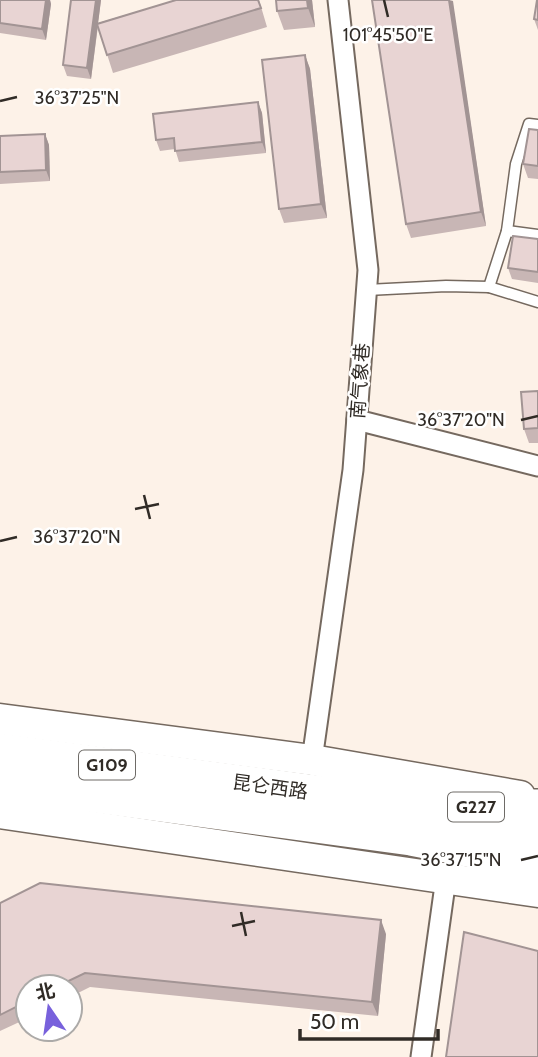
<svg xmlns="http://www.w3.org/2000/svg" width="538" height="1057" font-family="Cabin,'Noto Sans SC',sans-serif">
  <rect width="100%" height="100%" fill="#fdf2e8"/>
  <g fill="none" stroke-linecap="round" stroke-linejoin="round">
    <g stroke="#75695f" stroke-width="13">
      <g id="lane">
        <polyline points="507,231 538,235"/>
        <polyline points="489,287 507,231 516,164 529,124 538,125"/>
        <polyline points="367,290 446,286 489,287 538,302"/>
      </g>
    </g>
    <g stroke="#75695f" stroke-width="23">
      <g id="street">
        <polyline points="357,420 538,466"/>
        <polyline points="312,760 353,470 368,270 338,0"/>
        <polyline points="421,1057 446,878"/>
      </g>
    </g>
    <g stroke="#75695f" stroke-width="33">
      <g id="primary">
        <polyline points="0,719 312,760 520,796"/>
        <polyline points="0,813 538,892"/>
      </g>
    </g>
    <g stroke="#75695f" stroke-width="38">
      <g id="highway">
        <polyline points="0,751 414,806 538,833"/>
        <polyline points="0,782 411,838 538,863"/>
        <polyline points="484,807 538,807"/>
      </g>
    </g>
    <use href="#lane" stroke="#fff" stroke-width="10"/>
    <use href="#street" stroke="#fff" stroke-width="19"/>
    <use href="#primary" stroke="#fff" stroke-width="30"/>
    <use href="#highway" stroke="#fff" stroke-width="35"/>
  </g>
  <g fill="#c8b6b5">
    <polygon points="0,0 50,0 51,4 46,40 0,33"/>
    <polygon points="71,0 101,0 98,23 176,0 259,0 267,27 113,73 98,26 91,79 67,76 63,65"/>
    <polygon points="276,0 312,0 315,27 284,30 277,11"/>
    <polygon points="452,0 486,226 411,238 406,224"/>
    <polygon points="538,0 538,30 534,19"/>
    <polygon points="305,55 310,69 327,218 284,223 279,209"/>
    <polygon points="258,102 262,113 266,153 179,162 175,149 160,151 156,140"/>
    <polygon points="538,130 538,179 528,178 523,164"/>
    <polygon points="45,134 49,145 50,181 0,184 0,136"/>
    <polygon points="538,239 538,283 512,279 508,268"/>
    <polygon points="538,391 538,443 529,443 524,429"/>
    <polygon points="0,903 386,934 378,1016 90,987 70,997 70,987 28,987 28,1018 0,1031"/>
  </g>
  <g fill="#a29494">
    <polygon points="46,0 50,0 51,4 46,40 42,29"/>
    <polygon points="96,0 101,0 91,79 87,68"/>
    <polygon points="307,0 312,0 315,27 308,8"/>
    <polygon points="449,0 453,1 486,226 481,212"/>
    <polygon points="305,55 310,69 327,218 321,204"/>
    <polygon points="258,102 262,113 266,153 262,142"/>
    <polygon points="45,134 49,145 50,181 46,170"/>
    <polygon points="381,920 386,934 378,1016 372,1002"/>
  </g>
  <g fill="#e8d4d3" stroke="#a29494" stroke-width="2">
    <polygon points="0,0 46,0 42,29 0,23"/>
    <polygon points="71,0 96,0 87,68 63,65"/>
    <polygon points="176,0 258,0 261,8 107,55 97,24"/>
    <polygon points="276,0 307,0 308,8 277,11"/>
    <polygon points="372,0 449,0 481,212 406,224"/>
    <polygon points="537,0 538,0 538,20 534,19"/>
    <polygon points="305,55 321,204 279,209 262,60"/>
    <polygon points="258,102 262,142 175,151 174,138 156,140 153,114"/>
    <polygon points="529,129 538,130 538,166 523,164"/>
    <polygon points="45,134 46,170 0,172 0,136"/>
    <polygon points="513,236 538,239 538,272 508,268"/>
    <polygon points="538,391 538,428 524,429 521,392"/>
    <polygon points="40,883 381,920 372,1002 85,973 56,987 28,987 28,1001 0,1015 0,903"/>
    <polygon points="464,932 538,951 538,1057 446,1057"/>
  </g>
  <path fill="none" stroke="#302b26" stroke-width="2.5" d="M384,0L388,17M0,101L17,97M521,420L538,416M144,495L150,519M135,509L159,504M0,541L17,537M521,860L538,856M241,912L246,936M232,926L255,921"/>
  <g text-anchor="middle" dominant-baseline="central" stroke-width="5" stroke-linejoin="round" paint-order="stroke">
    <g fill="#fff" stroke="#6e6b67" stroke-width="2">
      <rect x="79" y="750.5" width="56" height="29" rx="5"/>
      <rect x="448" y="792.5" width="56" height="29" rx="5"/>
    </g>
    <g font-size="18" font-weight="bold" fill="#302b26">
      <text x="107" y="765">G109</text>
      <text x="476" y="807">G227</text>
    </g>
    <g font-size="19" fill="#302b26" stroke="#fff">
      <text transform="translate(360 381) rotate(-86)">南气象巷</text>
      <text transform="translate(270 787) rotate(8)">昆仑西路</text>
    </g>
  </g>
  <g font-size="18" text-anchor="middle" fill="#302b26" stroke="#fff" stroke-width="5" stroke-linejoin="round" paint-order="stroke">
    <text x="388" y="41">101°45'50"E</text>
    <text x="77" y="104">36°37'25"N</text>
    <text x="461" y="426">36°37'20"N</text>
    <text x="77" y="543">36°37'20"N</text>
    <text x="461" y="866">36°37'15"N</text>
  </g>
  <g transform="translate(49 1008) rotate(347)"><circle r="33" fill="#ffffff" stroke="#acaaa8" stroke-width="2"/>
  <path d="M0-5L12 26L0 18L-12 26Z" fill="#7861dc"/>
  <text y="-10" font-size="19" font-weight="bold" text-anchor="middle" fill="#302b26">北</text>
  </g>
  <path d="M300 1029v10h138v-10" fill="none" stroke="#302b26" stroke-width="3.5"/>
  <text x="310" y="1029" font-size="21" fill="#302b26" stroke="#ffffff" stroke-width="5" paint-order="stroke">50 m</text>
</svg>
